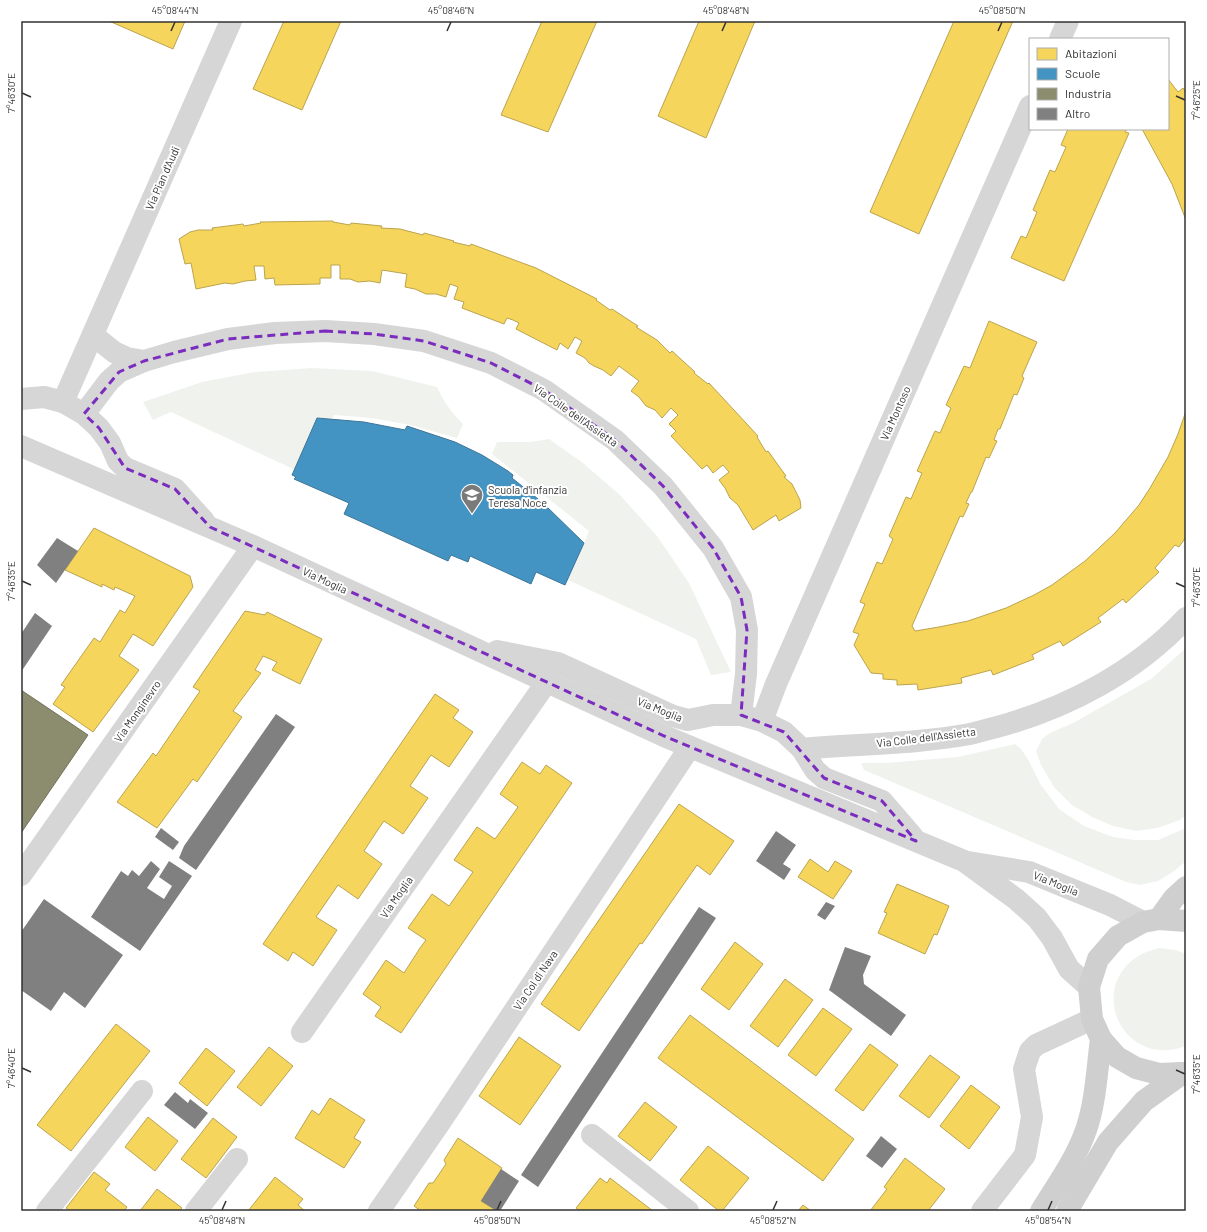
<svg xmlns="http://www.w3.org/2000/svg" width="1207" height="1232" font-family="Barlow,sans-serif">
  <rect width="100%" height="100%" fill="#fff"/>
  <g fill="#f0f3ed">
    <path d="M312,368L372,371L437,387C444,402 452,413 463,424L457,438L410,425L372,418L334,415L306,475L171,412L153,420L143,402L202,382L255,372Z"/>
    <polygon points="549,439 583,463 620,495 657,536 689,583 731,672 711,675 696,639 568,580 589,531 492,454 497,442 530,442"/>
    <polygon points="1186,648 1186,815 1180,820 1157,828 1136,831 1113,826 1092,817 1072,805 1054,787 1041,765 1036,751 1042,739 1050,733 1073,723 1151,679"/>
    <polygon points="1015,744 1021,749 1029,761 1041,785 1059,809 1084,826 1113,837 1135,840 1158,840 1186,828 1186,861 1173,872 1158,881 1140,885 1126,882 864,770 861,763 886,763 958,757"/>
    <path d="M1159,948L1176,950L1186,954V1046C1121,1070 1085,984 1142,954C1147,951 1154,950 1159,948Z"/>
  </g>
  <g fill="#f6d55c" stroke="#bba44f">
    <polygon points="109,21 185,21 173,49"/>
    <polygon points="284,21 341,21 302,110 253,89"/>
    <polygon points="542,21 597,21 548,132 501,115"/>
    <polygon points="699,21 755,21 706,138 658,116"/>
    <polygon points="954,21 1013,21 919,234 870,212"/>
    <polygon points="1168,79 1178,92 1183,88 1186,93 1186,220 1172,184 1142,129 1168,129"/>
    <polygon points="1068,129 1127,129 1125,132 1129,133 1064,281 1011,258 1021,236 1026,238 1037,212 1033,210 1050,170 1055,172 1066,147 1061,145"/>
    <polygon points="333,221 333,222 350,225 351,223 382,226 381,228 400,229 423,235 424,233 454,241 453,242 470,246 471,244 536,268 597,299 596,300 610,310 612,309 638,326 636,327 657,340 670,353 672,351 695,372 694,373 708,384 709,383 758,436 757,437 766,452 768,451 786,476 784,477 792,484 800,500 801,508 779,521 776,515 753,530 738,505 730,498 725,488 719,480 729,472 723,465 713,473 707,465 702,469 671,436 676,431 669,424 678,415 671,408 662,418 655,410 646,406 639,397 631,391 639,381 619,366 611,376 603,370 594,366 589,363 585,358 576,353 582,341 575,337 568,349 560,343 557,350 516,329 519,323 513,320 507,318 504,324 462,308 464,302 454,299 458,287 450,284 446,297 436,294 426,294 415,289 405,287 407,274 382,270 380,283 370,281 358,282 350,279 340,279 340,265 331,265 331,278 320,278 320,284 275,285 274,278 265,279 264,266 254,266 256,280 245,281 233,284 225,283 196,289 191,263 185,264 179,239 190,232 198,230 213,230 212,228 243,224 244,226 261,223 260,222"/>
    <polygon points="989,321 1037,342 1022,376 1024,378 1017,395 1014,394 1000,429 998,429 994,440 997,441 989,458 986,457 972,492 971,492 966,503 969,504 963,517 960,516 912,626 915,631 939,627 968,621 1006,608 1034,595 1052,585 1085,561 1115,533 1139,505 1150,488 1168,457 1178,434 1186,411 1186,537 1179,547 1175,545 1155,568 1159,572 1126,603 1123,599 1098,618 1101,622 1063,646 1060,641 1032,655 1034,659 993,675 991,670 961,678 962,683 918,690 917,684 897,685 897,680 883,679 883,674 871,673 854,645 859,634 853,632 865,604 860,602 877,562 882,564 893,539 889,536 906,497 911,499 922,473 917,471 935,431 940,433 951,408 946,405 964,366 970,368"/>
    <polygon points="94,528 190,576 193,587 153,646 133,634 119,656 139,670 93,732 53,704 65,687 61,685 94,638 100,642 120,610 125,613 135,596 115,587 114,590 102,584 102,587 65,570"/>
    <polygon points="245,611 265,615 267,612 322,639 300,684 272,670 277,662 263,656 255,670 261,673 233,711 242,717 197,782 193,779 157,828 117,802 153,753 156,756 200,691 193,687"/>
    <polygon points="435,694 459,710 453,718 473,732 449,767 431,755 410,786 428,798 403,834 384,821 379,828 364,851 382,864 358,899 338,885 316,917 337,930 313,966 293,952 288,961 263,944"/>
    <polygon points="522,762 540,774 546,765 572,783 401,1033 375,1016 381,1007 363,994 386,960 404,973 420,948 426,940 408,928 432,894 449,906 473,872 454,860 477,827 495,839 511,817 518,807 500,794"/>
    <polygon points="679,804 734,841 710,875 697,865 642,944 640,943 579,1031 541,1004"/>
    <polygon points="810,859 828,872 835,861 852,871 833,899 798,877"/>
    <polygon points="897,884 949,906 937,935 934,934 925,954 878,933 887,913 884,912"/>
    <polygon points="735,942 763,964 729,1010 701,989"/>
    <polygon points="785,979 813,1000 778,1047 750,1026"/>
    <polygon points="823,1008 852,1029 816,1076 788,1055"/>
    <polygon points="690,1015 854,1139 823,1181 658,1058"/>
    <polygon points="116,1024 150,1051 71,1151 37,1125"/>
    <polygon points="519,1037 561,1066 520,1125 479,1096"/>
    <polygon points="870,1044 898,1065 863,1111 835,1090"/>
    <polygon points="269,1047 293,1066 261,1106 237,1087"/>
    <polygon points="206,1048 235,1071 207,1106 179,1083"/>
    <polygon points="930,1055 960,1077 929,1118 899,1096"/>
    <polygon points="971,1085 1000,1107 969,1149 940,1126"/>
    <polygon points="330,1098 365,1120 354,1138 361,1142 344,1168 295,1138 312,1110 319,1115"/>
    <polygon points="645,1102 677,1127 650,1161 618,1136"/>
    <polygon points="148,1117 178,1141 155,1171 125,1147"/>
    <polygon points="213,1118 237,1137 206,1178 181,1159"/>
    <polygon points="458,1138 502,1168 481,1201 497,1211 421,1211 414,1206 429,1183 433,1183 446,1164 444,1160"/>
    <polygon points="708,1146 749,1178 722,1211 719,1211 680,1180"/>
    <polygon points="905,1158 945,1189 928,1211 870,1211 887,1189 884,1187"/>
    <polygon points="94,1172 110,1184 105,1190 127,1207 124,1211 70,1211 66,1208"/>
    <polygon points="275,1177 303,1199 298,1205 305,1211 248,1211"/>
    <polygon points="600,1178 607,1183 610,1178 653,1211 580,1211 576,1208"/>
    <polygon points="157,1189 182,1208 179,1211 140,1211"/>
    <polygon points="803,1205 811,1211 798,1211"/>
  </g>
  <polygon fill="#4393c3" stroke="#3e7698" points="317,418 364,422 405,430 407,426 455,442 482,455 508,471 513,475 512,478 543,503 584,543 565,585 536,572 531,584 470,556 468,562 451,555 448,561 344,514 349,503 294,479 296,477 292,475"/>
  <polygon fill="#8c8c6e" stroke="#71715c" points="21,690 88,735 21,833"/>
  <g fill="#808080">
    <polygon points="57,538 78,551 56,583 37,565"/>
    <polygon points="35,613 52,626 21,672 21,634"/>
    <polygon points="276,714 295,727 196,870 179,858 184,846"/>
    <polygon points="161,828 179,842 173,850 155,837"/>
    <polygon points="776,831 796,845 783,864 791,869 784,880 756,861"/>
    <polygon points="151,861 160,869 147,888 164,899 172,886 159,877 169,861 192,876 140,951 91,917 121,871 128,876 132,870 139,876"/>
    <polygon points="44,899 123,955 85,1008 64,992 51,1011 21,990 21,932"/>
    <polygon points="826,902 835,906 825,920 817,915"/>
    <polygon points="699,907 716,918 538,1187 521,1175"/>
    <polygon points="845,947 871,956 863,975 864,984 906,1015 891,1036 829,990"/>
    <polygon points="175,1092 188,1103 190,1099 208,1113 195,1129 164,1105"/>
    <polygon points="881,1136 897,1149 882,1168 866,1156"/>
    <polygon points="501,1169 519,1181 500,1211 497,1211 481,1201"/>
  </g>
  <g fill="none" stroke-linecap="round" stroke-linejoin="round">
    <g stroke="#d6d6d6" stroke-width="22">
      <polyline points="1060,39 1068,21"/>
      <polyline points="93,335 114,352 127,358 144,361"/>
      <polyline points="21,399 44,397 63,402 84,414 99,428 110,443 118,461 125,468 175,489 204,521"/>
      <polyline points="63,402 231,21"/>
      <polyline points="84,414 109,381 119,372 144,361 174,352 228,339 275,333 325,331 374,334 424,341 491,363 544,390 615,440 663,486 713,548 741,597 747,630 746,674 741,715"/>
      <polyline points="21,446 253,546 664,736 964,861 1016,899 1037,918 1052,938 1069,969 1089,987"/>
      <polyline points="497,651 558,663 673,716 688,720 713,715 741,715 762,721 784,732 802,749 815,770 824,778 882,801 913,837"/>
      <polyline points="762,721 776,684 1030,106"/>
      <path d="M802,749C857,744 916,744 970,734C979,732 988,729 997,727C1067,708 1136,672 1186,618"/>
      <polyline points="968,862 1029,872 1110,905 1143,922"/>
      <polyline points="21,875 253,546"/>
      <polyline points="302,1032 546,683"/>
      <polyline points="592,1135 688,1211"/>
      <polyline points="47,1211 142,1091"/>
      <polyline points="196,1211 237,1159"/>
      <polyline points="379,1211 441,1121 690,747"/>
      <polyline points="982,1211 1025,1155 1032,1117 1024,1069 1030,1051 1036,1045 1092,1019"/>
    </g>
    <g stroke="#cfcfcf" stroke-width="22">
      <polyline points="1159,919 1174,898 1186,887"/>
      <polyline points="1182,1073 1159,1074 1136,1068 1117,1057 1101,1039 1092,1019 1089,987 1098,959 1118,936 1143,922 1159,919 1186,921"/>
      <path d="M1041,1211C1057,1185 1076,1159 1086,1130C1096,1101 1097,1069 1101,1039"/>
      <polyline points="1067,1211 1108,1142 1144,1101 1183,1073"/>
    </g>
  </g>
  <path fill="none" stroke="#7b2cbf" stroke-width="3" stroke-dasharray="8 5" stroke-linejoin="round" d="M325,331L374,334L424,341L491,363L544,390L615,440L663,486L713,548L741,597L747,630L741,715L784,732L824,778L882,801L916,841L664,736L210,527L175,489L125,468L99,428L84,414L119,372L144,361L228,339Z"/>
  <path fill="none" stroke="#323232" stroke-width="1.5" d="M171,31L175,22M447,31L451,22M722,31L726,22M998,31L1002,22M22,93L31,97M1176,96L1185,100M22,581L31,585M1176,583L1185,587M22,1068L31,1072M1176,1070L1185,1074M222,1210L226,1201M497,1210L501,1201M773,1210L777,1201M1048,1210L1052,1201"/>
  <defs>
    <g id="school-pin" transform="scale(1.15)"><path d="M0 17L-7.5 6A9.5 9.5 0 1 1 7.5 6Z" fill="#7a7a7a" stroke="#fff"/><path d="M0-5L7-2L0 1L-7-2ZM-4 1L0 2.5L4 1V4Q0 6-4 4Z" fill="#fff"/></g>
  </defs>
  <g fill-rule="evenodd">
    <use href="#school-pin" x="472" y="495"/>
  </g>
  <g text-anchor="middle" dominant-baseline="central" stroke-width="4" stroke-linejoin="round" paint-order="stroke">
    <g font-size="11" fill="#323232" stroke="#fff">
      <text transform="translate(162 178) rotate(-66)">Via Pian d'Audi</text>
      <text transform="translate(895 413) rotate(-66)">Via Montoso</text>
      <text transform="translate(576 415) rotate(35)">Via Colle dell'Assietta</text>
      <text transform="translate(325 580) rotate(25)">Via Moglia</text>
      <text transform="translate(660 709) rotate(22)">Via Moglia</text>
      <text transform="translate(137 711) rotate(-55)">Via Monginevro</text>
      <text transform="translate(926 737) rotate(-7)">Via Colle dell'Assietta</text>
      <text transform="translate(1056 883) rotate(22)">Via Moglia</text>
      <text transform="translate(396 897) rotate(-55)">Via Moglia</text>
      <text transform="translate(535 980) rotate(-56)">Via Col di Nava</text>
    </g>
    <g font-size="11" fill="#323232" stroke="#fff" text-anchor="start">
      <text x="488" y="489">Scuola d'infanzia<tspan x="488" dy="13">Teresa Noce</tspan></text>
    </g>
  </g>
  <rect width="1207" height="1232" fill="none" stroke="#ffffff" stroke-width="44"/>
  <rect x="1029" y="38" width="140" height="92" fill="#ffffff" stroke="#adadad"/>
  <rect x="1037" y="48" width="20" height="12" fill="#f6d55c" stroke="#adadad"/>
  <text x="1065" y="58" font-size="12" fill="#323232">Abitazioni</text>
  <rect x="1037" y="68" width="20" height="12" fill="#4393c3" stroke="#adadad"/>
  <text x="1065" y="78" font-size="12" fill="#323232">Scuole</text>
  <rect x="1037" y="88" width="20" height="12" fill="#8c8c6e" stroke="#adadad"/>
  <text x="1065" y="98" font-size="12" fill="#323232">Industria</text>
  <rect x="1037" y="108" width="20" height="12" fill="#808080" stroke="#adadad"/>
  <text x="1065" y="118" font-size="12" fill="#323232">Altro</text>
  <rect x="22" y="22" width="1163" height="1188" fill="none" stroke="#323232" stroke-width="1.5"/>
  <g font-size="10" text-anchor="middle" fill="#323232">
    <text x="175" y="14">45°08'44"N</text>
    <text x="451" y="14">45°08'46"N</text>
    <text x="726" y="14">45°08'48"N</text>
    <text x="1002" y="14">45°08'50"N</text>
    <text transform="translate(11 93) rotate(-90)" y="4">7°46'30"E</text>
    <text transform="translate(1196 100) rotate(-90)" y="4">7°46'25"E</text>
    <text transform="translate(11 581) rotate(-90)" y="4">7°46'35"E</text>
    <text transform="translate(1196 587) rotate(-90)" y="4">7°46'30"E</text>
    <text transform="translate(11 1068) rotate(-90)" y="4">7°46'40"E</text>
    <text transform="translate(1196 1074) rotate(-90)" y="4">7°46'35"E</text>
    <text x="222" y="1224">45°08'48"N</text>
    <text x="497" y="1224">45°08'50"N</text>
    <text x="773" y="1224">45°08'52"N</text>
    <text x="1048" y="1224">45°08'54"N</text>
  </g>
</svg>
